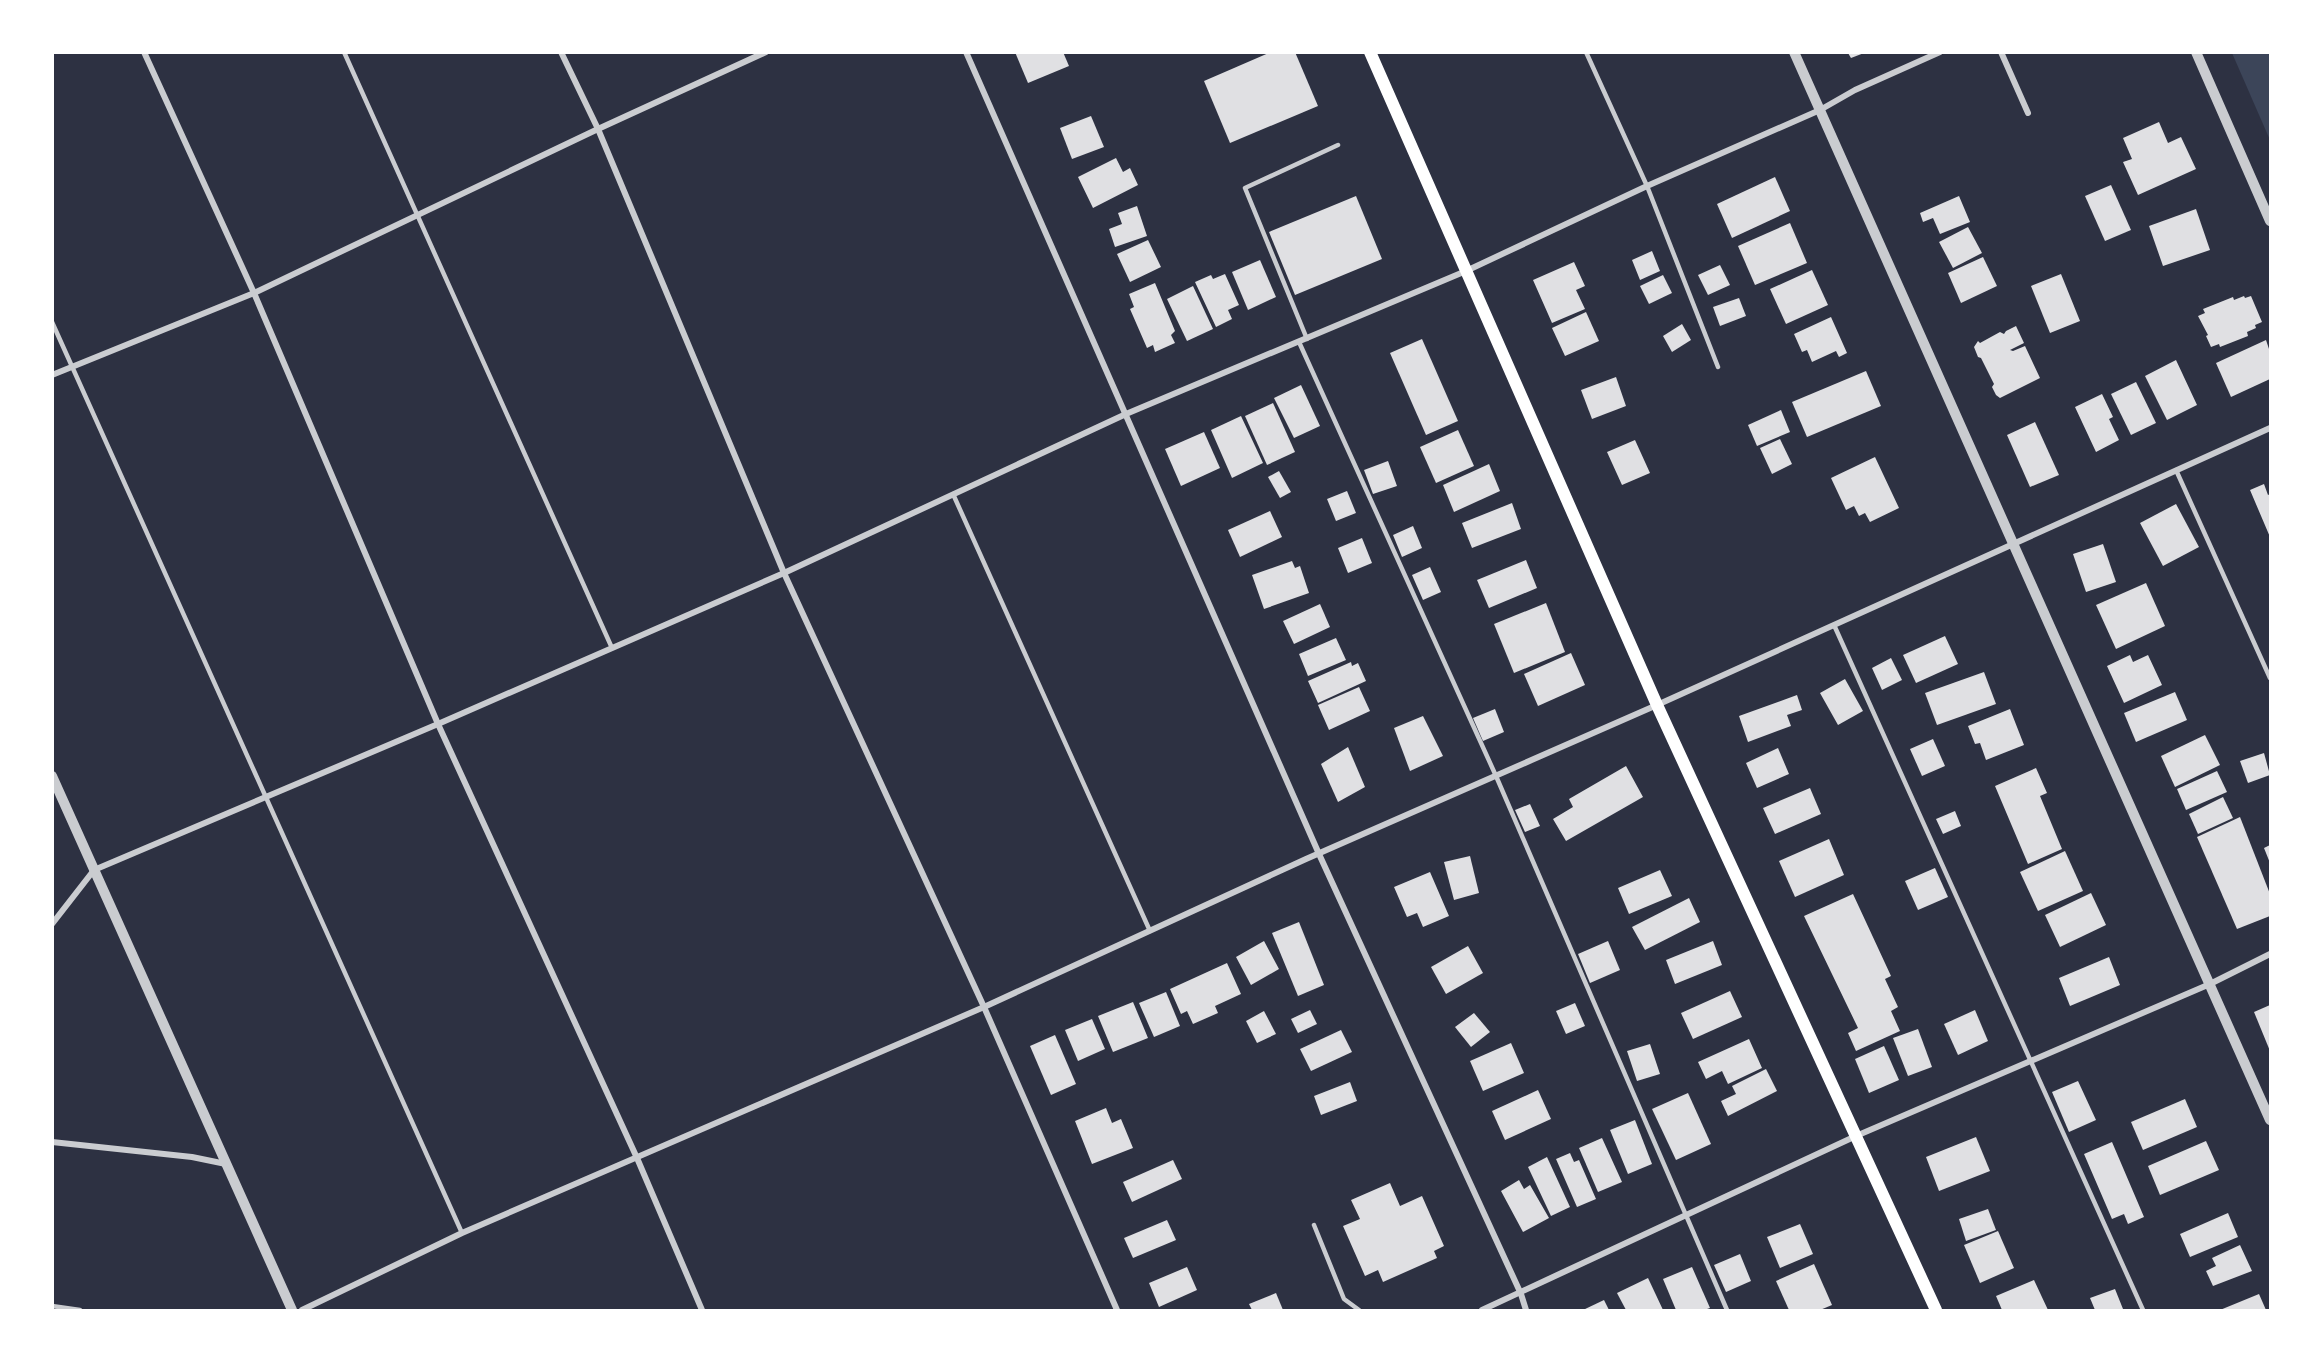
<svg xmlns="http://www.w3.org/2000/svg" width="2323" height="1363" font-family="'Source Sans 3',sans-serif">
  <rect width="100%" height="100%" fill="#2d3142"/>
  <polygon fill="#3c4559" points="2232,53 2270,53 2270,140"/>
  <g fill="#e0e0e3">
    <polygon points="1015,52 1063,52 1069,66 1028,83"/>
    <polygon points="1271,52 1295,52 1318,106 1230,143 1204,81"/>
    <polygon points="1848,53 1864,53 1851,58"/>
    <polygon points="1091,116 1104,147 1072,159 1060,128"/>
    <polygon points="2159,122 2168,143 2181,137 2196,169 2138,195 2123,162 2132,159 2123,138"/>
    <polygon points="1116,158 1123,172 1130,168 1138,185 1093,208 1078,177"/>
    <polygon points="1775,177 1790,211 1732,238 1717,204"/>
    <polygon points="2111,185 2131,230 2105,241 2085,196"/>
    <polygon points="1356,196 1382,259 1295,295 1269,232"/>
    <polygon points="1959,196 1970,222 1940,234 1933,218 1923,222 1920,213"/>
    <polygon points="1137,206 1147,236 1115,247 1109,229 1122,224 1118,213"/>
    <polygon points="2196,209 2210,250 2163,266 2149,226"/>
    <polygon points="1790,223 1807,263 1755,285 1738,246"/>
    <polygon points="1968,227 1982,253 1953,268 1939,242"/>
    <polygon points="1148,240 1161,267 1130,282 1117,254"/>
    <polygon points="1652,251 1660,271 1640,280 1632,260"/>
    <polygon points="1983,257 1997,286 1961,303 1948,273"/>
    <polygon points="1260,260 1276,297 1248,310 1232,272"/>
    <polygon points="1574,262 1585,286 1576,290 1585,309 1552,323 1533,280"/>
    <polygon points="1720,265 1730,285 1708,295 1698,275"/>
    <polygon points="1812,270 1828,305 1786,324 1770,289"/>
    <polygon points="1225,274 1239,305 1228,310 1232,319 1216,327 1195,282 1211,275 1213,279"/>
    <polygon points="2061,274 2080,321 2050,333 2031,286"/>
    <polygon points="1663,275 1672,293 1649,304 1640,286"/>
    <polygon points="1155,283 1175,331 1171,335 1175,343 1155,352 1153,345 1147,348 1130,309 1134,307 1129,294"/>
    <polygon points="1193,286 1213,329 1187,341 1167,299"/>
    <polygon points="2244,296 2245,298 2251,296 2262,322 2255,325 2256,328 2247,332 2248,336 2220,347 2219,344 2211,347 2206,336 2208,335 2198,316 2205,313 2203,309 2233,297 2234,300"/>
    <polygon points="1739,298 1746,316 1720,326 1713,307"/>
    <polygon points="1586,312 1599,341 1565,356 1552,328"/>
    <polygon points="1831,317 1847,353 1839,357 1836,351 1812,362 1807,350 1802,352 1794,334"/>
    <polygon points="1682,324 1691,340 1672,352 1663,336"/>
    <polygon points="2016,326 2024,343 2010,350 2013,351 2025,346 2040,378 2000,398 1996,395 1992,387 1994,384 1981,358 1978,357 1974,347 1978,341 1980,343 2000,332 2004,334 2006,331"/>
    <polygon points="1422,339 1458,421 1426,435 1390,353"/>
    <polygon points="2266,340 2270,352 2270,379 2231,397 2216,363"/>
    <polygon points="2176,360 2197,405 2167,420 2145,376"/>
    <polygon points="1866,371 1881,406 1807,437 1792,402"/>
    <polygon points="1616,377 1626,406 1592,419 1581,390"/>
    <polygon points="2136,382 2156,423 2131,435 2111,394"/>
    <polygon points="1301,385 1320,426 1294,438 1274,398"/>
    <polygon points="2102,394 2113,417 2109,419 2119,440 2096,452 2075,407"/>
    <polygon points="1273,403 1295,452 1267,465 1245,416"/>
    <polygon points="1781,410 1790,432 1757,446 1748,425"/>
    <polygon points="1241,416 1263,463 1232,478 1211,430"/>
    <polygon points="2035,422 2059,475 2030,487 2007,435"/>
    <polygon points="1458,430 1474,466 1436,483 1420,447"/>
    <polygon points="1204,432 1220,468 1181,486 1165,449"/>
    <polygon points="1780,439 1792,464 1772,474 1760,448"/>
    <polygon points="1635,440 1650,473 1622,485 1607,452"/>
    <polygon points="1875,457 1899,508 1870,522 1865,513 1859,516 1854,506 1846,510 1831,478"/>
    <polygon points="1388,461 1397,486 1373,494 1364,470"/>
    <polygon points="1489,464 1500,491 1454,512 1443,485"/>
    <polygon points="1279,471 1291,492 1280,498 1268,477"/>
    <polygon points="2264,484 2268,495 2270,494 2270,537 2250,490"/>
    <polygon points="1347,491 1356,513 1336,521 1327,499"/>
    <polygon points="1512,503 1521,529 1472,548 1462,523"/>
    <polygon points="2176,504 2199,547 2163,566 2140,523"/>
    <polygon points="1270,511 1282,537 1240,557 1228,530"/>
    <polygon points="1413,526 1422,548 1402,557 1393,535"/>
    <polygon points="1362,538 1372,563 1348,573 1338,548"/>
    <polygon points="2103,544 2116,582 2086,592 2073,554"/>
    <polygon points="1526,560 1537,588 1489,608 1477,580"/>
    <polygon points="1292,561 1295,568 1300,566 1309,593 1264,609 1252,575"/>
    <polygon points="1430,567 1441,592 1423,600 1412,575"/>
    <polygon points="2146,583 2165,626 2116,649 2096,605"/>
    <polygon points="1546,603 1565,652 1514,673 1494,624"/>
    <polygon points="1320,604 1330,627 1294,644 1283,621"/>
    <polygon points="1945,636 1958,664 1916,683 1903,655"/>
    <polygon points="1336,638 1346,660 1308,676 1299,654"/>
    <polygon points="1571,653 1585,685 1538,706 1524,674"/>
    <polygon points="2130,655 2133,662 2148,655 2162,685 2124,703 2107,666"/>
    <polygon points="1891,658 1902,680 1882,690 1872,668"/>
    <polygon points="1351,662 1352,666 1358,663 1366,681 1318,703 1308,681"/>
    <polygon points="1984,672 1996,704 1937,725 1925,693"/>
    <polygon points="1845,679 1863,711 1838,725 1820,693"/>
    <polygon points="1359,687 1370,711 1329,730 1318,705"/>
    <polygon points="2175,692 2187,720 2136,742 2124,713"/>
    <polygon points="1797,695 1802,710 1787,715 1791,726 1748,742 1739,716"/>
    <polygon points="1495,709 1504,732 1483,741 1473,718"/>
    <polygon points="2010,709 2024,745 1986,760 1980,743 1975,744 1968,726"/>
    <polygon points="1423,716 1443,756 1410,771 1394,728"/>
    <polygon points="2205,735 2220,765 2175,787 2161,756"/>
    <polygon points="1933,739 1945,766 1922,776 1910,749"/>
    <polygon points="1348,747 1365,787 1338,802 1321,764"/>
    <polygon points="1778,748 1789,774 1757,788 1746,763"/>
    <polygon points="2264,753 2270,775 2248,783 2240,761"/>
    <polygon points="1626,766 1643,797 1566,841 1553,819 1573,807 1569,799"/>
    <polygon points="2036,768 2047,793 2040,796 2062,849 2028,864 1995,786"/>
    <polygon points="2217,771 2227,792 2186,810 2177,789"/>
    <polygon points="1810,788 1821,814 1775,834 1763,808"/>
    <polygon points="2223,797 2233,818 2198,834 2189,814"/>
    <polygon points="1530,804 1540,826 1525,832 1515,810"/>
    <polygon points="1955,811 1961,826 1943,834 1936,819"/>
    <polygon points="2240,817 2270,894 2270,916 2237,929 2197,837"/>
    <polygon points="1829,839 1844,875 1795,897 1779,861"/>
    <polygon points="2270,845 2270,863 2264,848"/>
    <polygon points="2065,851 2083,891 2038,911 2020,872"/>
    <polygon points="1470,856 1479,893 1454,900 1444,862"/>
    <polygon points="1935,868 1948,897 1918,910 1905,881"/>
    <polygon points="1660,870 1672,896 1629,914 1618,888"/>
    <polygon points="1430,872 1449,916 1423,927 1417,913 1407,917 1394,887"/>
    <polygon points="2091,893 2106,925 2060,947 2045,915"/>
    <polygon points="1853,894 1891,976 1885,979 1898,1007 1891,1011 1900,1031 1856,1051 1848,1033 1858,1028 1804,916"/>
    <polygon points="1689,898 1700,922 1645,950 1632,927"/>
    <polygon points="1299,922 1324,985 1298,996 1272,933"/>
    <polygon points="1264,941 1279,969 1251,985 1236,957"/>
    <polygon points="1608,941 1620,970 1590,983 1578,954"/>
    <polygon points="1713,941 1722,965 1675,984 1666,960"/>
    <polygon points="1468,946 1483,973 1446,994 1431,967"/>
    <polygon points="2109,957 2120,985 2070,1006 2059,978"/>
    <polygon points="1227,963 1241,994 1215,1006 1218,1013 1193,1024 1187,1011 1181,1014 1170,989"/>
    <polygon points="1730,991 1742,1017 1693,1039 1681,1013"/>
    <polygon points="1166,992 1180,1026 1154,1037 1139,1003"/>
    <polygon points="1133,1002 1148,1038 1113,1052 1098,1016"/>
    <polygon points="1575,1003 1585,1026 1566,1034 1556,1011"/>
    <polygon points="2270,1005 2270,1051 2254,1012"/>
    <polygon points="1310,1010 1317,1024 1298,1033 1291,1019"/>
    <polygon points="1975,1010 1988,1041 1958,1055 1944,1024"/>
    <polygon points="1264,1011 1276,1034 1257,1043 1246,1021"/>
    <polygon points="1474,1013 1490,1032 1471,1047 1455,1027"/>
    <polygon points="1092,1019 1105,1049 1078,1061 1065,1030"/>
    <polygon points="1918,1029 1932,1067 1908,1076 1893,1038"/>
    <polygon points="1341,1030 1352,1052 1311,1071 1300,1049"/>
    <polygon points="1055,1035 1076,1084 1051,1095 1030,1046"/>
    <polygon points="1749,1039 1762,1068 1728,1084 1722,1071 1706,1079 1698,1062"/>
    <polygon points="1511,1043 1524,1073 1483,1091 1470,1061"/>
    <polygon points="1650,1044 1660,1074 1637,1081 1627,1051"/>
    <polygon points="1884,1046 1899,1080 1869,1093 1855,1059"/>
    <polygon points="1766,1069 1777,1091 1728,1116 1721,1101 1736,1094 1732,1086"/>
    <polygon points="2078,1081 2096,1120 2069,1132 2052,1092"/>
    <polygon points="1350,1082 1357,1101 1321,1115 1314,1096"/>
    <polygon points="1538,1090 1551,1119 1505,1140 1492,1111"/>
    <polygon points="1688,1093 1711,1144 1676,1160 1652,1109"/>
    <polygon points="2185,1099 2197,1127 2143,1150 2131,1122"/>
    <polygon points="1106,1108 1112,1123 1121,1119 1133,1148 1092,1164 1075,1121"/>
    <polygon points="1635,1120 1652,1164 1628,1174 1610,1130"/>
    <polygon points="1976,1137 1990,1171 1939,1191 1926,1157"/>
    <polygon points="1602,1138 1622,1182 1598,1192 1579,1148"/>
    <polygon points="2206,1141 2219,1170 2160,1195 2148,1166"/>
    <polygon points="2112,1142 2144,1217 2128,1224 2124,1214 2112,1219 2084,1154"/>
    <polygon points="1570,1153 1574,1162 1579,1160 1596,1199 1577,1207 1556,1159"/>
    <polygon points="1547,1157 1570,1207 1551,1216 1528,1167"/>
    <polygon points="1173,1160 1182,1179 1132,1202 1123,1182"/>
    <polygon points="1519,1180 1524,1189 1530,1185 1549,1218 1523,1232 1501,1191"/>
    <polygon points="1390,1183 1400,1206 1422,1196 1444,1246 1434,1251 1437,1258 1383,1282 1378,1270 1365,1276 1343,1226 1360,1219 1351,1200"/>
    <polygon points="1988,1209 1996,1230 1966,1241 1959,1219"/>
    <polygon points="2228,1213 2238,1237 2190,1257 2180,1234"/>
    <polygon points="1167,1220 1176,1240 1133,1258 1124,1238"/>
    <polygon points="1800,1224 1813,1254 1780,1268 1767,1237"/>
    <polygon points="1998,1231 2014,1268 1980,1283 1964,1245"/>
    <polygon points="2240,1245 2252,1271 2213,1286 2206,1271 2216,1266 2212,1258"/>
    <polygon points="1740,1254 1751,1281 1726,1292 1714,1265"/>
    <polygon points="1814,1264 1832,1305 1820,1310 1789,1310 1776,1281"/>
    <polygon points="1187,1267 1197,1290 1159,1307 1149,1283"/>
    <polygon points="1692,1267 1710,1308 1704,1310 1676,1310 1663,1279"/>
    <polygon points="1648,1278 1663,1310 1626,1310 1617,1293"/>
    <polygon points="2034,1280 2048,1310 2002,1310 1996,1296"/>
    <polygon points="2115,1289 2123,1309 2095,1310 2090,1298"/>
    <polygon points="1276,1293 1283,1310 1252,1310 1249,1304"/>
    <polygon points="2259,1294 2266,1310 2220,1310"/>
    <polygon points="1604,1300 1609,1310 1583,1310"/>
  </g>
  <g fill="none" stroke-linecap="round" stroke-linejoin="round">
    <g stroke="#caccd0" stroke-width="4.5">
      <polyline points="344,52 612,648"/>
      <polyline points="1586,52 1647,186 1718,367"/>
      <polyline points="52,322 462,1233"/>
      <polyline points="1307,339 1245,188 1338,145"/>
      <polyline points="1299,342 1496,776 1727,1310"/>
      <polyline points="2176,470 2270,678"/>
      <polyline points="953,494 1150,931"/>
      <polyline points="1834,625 2143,1310"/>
      <polyline points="1314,1225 1344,1299 1359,1310"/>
      <polyline points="52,1306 80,1310"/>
    </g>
    <g stroke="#caccd0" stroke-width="6">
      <polyline points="144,52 254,293 438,724 637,1158 702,1310"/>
      <polyline points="561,52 598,129 784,573 984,1007 1117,1310"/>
      <polyline points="966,52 1319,854 1521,1294 1526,1310"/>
      <polyline points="2001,52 2028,113"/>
      <polyline points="52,375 254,293 598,129 766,52"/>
      <polyline points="52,924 94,870 438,724 784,573 1126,414 1466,271 1647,186 1820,110 1855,90 1940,52"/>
      <polyline points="52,1142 192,1157 226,1164"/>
      <polyline points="302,1310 462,1233 984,1007 1306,859 1657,705 2270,428"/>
      <polyline points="1482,1310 1856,1136 2210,984 2270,954"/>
    </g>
    <g stroke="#caccd0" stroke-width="10">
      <polyline points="1794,52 2270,1120"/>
      <polyline points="2196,52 2270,221"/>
      <polyline points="52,776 292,1310"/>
    </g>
    <polyline stroke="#fff" stroke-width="12" points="1370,52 1657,705 1936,1310"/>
  </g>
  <rect width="2323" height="1363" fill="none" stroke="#ffffff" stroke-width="108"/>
</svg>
